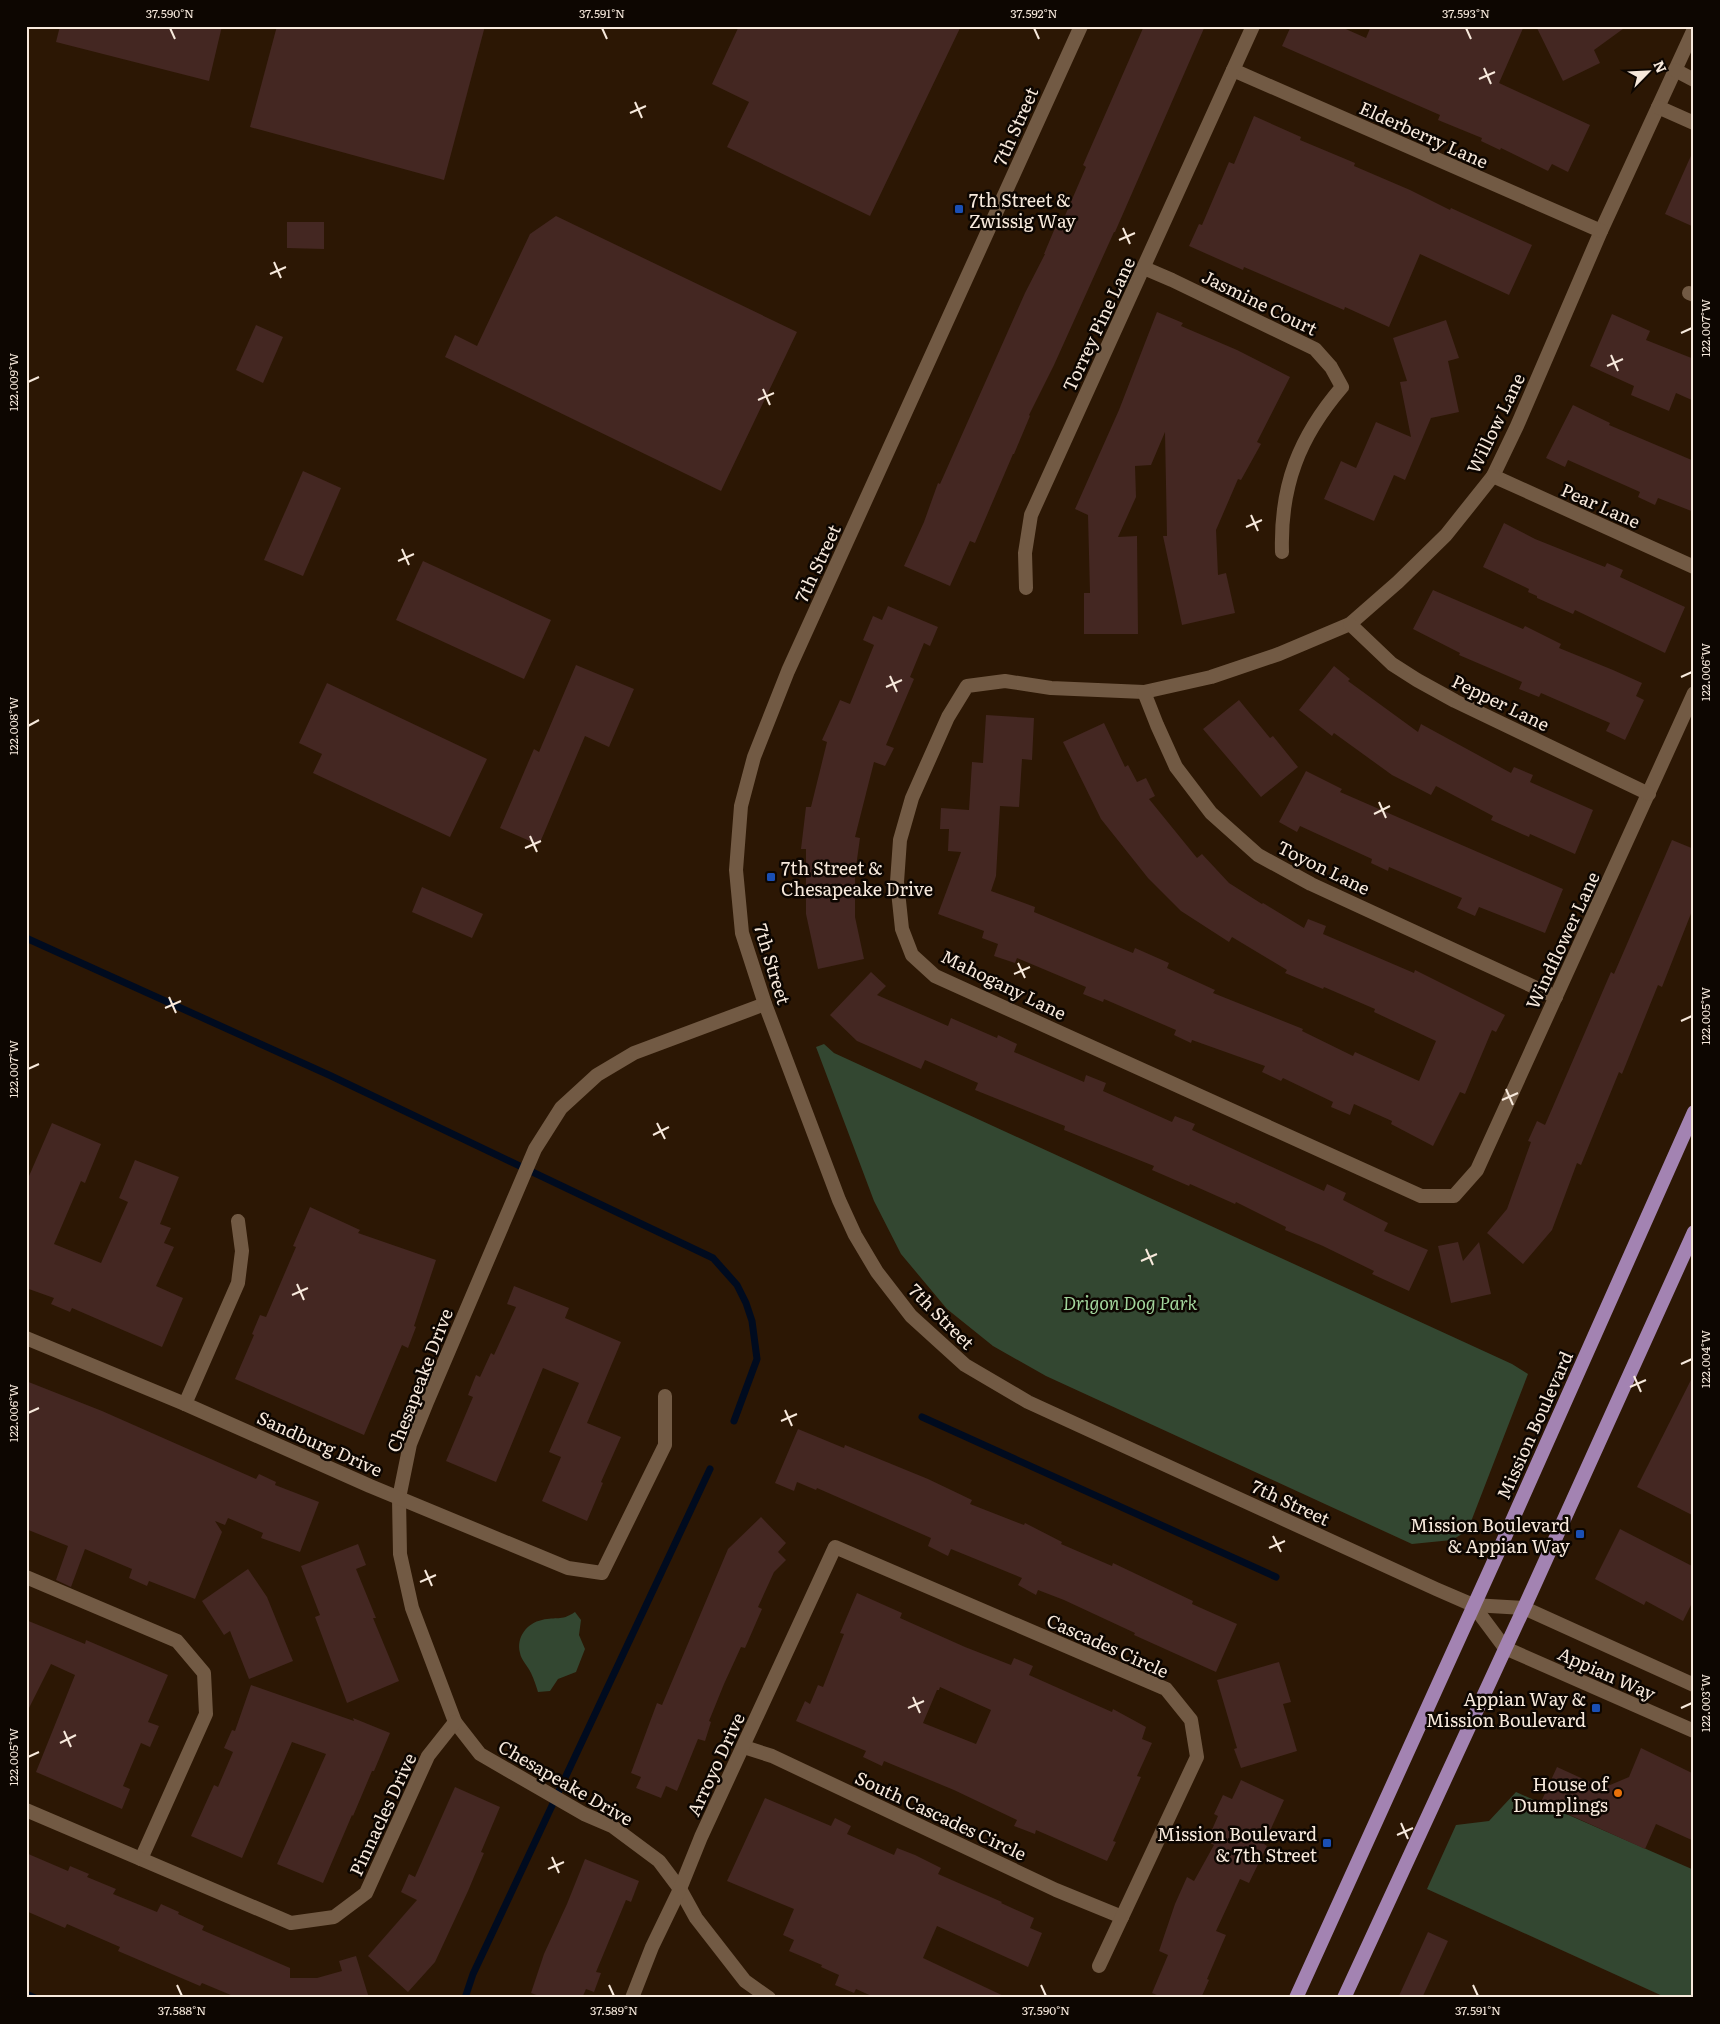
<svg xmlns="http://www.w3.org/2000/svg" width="1720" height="2024" font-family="Literata,serif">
  <rect width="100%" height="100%" fill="#2c1704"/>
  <g fill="#334731">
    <polygon points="824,1044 834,1053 1512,1364 1528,1374 1472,1519 1462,1534 1452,1540 1412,1544 1046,1376 993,1346 947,1309 901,1254 874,1201 816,1047"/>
    <path d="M575,1612L581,1620L579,1635L585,1649L576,1672L558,1679L550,1691L538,1692C536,1686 534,1679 531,1673C528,1666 521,1660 520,1653C516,1637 527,1623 542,1620C557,1616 560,1622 575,1612Z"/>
    <polygon points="1516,1792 1694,1870 1694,1998 1667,1998 1427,1889 1456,1825 1489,1821"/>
  </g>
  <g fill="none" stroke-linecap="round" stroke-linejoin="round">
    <g stroke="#000b1f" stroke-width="7">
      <polyline points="26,938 329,1075 713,1258 737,1285 746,1303 752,1321 757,1359 734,1421"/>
      <polyline points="922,1417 1276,1577"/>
      <polyline points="26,1994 35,1998"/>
      <polyline points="465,1998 473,1974 710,1469"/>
    </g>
  </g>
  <g fill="#442722" fill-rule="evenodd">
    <polygon points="60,26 222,26 209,81 56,42"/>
    <polygon points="277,26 485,26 444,180 250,127"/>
    <polygon points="739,26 961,26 870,216 727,147 749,102 712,84"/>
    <polygon points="1144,26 1205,26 1115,232 1114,232 1054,365 1029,415 1030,416 1014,454 1013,454 975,543 970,541 950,586 904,566 924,522 938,483 940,484 1025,293 1045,254 1044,254 1060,216 1064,218 1086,167 1083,165"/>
    <polygon points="1291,26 1339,26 1366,38 1371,26 1524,26 1499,83 1590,125 1568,172 1552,164 1548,171 1501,148 1500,150 1481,141 1482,138 1438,120 1440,115 1282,46"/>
    <polygon points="1536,26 1627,26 1594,50 1600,63 1563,81"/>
    <polygon points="1254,116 1301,137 1300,140 1355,163 1354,166 1410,190 1450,210 1451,208 1532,245 1509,295 1420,254 1389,327 1345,307 1344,310 1244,267 1243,270 1189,246 1199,224 1202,225 1229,162 1234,164"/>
    <polygon points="1694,149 1694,227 1665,214"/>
    <polygon points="556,216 797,332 721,491 445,357 455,335 477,346 530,234"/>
    <polygon points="287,222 324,222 324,249 287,248"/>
    <polygon points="1157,312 1183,323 1181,326 1237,350 1290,377 1257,442 1261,444 1241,480 1238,479 1216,530 1218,575 1226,573 1235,613 1182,625 1163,536 1167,536 1165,432 1151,465 1135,466 1136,497 1118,537 1137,536 1138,634 1084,634 1084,593 1090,593 1088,515 1075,509 1119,410"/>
    <polygon points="1612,314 1650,331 1646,340 1694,359 1694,401 1676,393 1669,411 1631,395 1634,386 1590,366"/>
    <polygon points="1446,320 1459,358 1448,361 1459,412 1431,418 1405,480 1394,475 1374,521 1324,499 1341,461 1356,468 1376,422 1411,437 1400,382 1407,381 1393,338"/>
    <polygon points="256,325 283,337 263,383 236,370"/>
    <polygon points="1573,405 1610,423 1609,425 1694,461 1694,512 1658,498 1655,505 1638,497 1640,492 1568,460 1565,467 1546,458"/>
    <polygon points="303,471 341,488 303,576 264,560"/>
    <polygon points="1504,523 1535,539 1605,567 1607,563 1623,570 1620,577 1685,607 1665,653 1575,610 1573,614 1537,598 1537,596 1528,592 1529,589 1483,567"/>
    <polygon points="423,561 551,620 524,679 396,620"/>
    <polygon points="1433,590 1523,629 1525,626 1561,644 1559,648 1613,670 1642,683 1636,696 1644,700 1625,740 1606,731 1610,723 1541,693 1539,697 1519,689 1522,682 1459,655 1460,653 1413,629"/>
    <polygon points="888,606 938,627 930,646 924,643 910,677 914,679 886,745 894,748 885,766 874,762 855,837 860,838 855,874 855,917 864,959 818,969 806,914 806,849 801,849 806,807 811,807 827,742 822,740 840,700 850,704 874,645 863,640 873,616 882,620"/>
    <polygon points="576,665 634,689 609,747 585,736 539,845 500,828 534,749 539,752"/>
    <polygon points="1334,666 1350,679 1348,681 1418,732 1421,724 1511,773 1514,767 1533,775 1530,782 1593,810 1575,854 1530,834 1529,837 1491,820 1493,816 1436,786 1431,795 1392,775 1334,733 1332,736 1299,710"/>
    <polygon points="327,683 487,759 450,837 313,773 322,754 299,743"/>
    <polygon points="1239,700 1270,738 1273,736 1298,767 1261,797 1203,729"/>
    <polygon points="986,715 1034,718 1032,760 1022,759 1019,807 1000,806 996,876 991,891 1035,907 1034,912 1133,953 1135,948 1169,963 1167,968 1215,990 1213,993 1303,1029 1302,1031 1353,1056 1355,1052 1419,1081 1436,1041 1374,1012 1375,1009 1324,987 1323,989 1285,973 1287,970 1232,937 1229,942 1181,911 1148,878 1101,819 1063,742 1104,723 1125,767 1128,765 1137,782 1146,778 1155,796 1149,799 1197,858 1202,854 1229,883 1262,904 1263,903 1304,928 1308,919 1326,926 1323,934 1414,973 1415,970 1505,1015 1496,1032 1492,1030 1465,1094 1460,1092 1433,1146 1391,1124 1392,1121 1354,1104 1350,1115 1331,1107 1333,1102 1283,1078 1281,1081 1262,1072 1265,1066 1192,1040 1191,1043 1174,1035 1176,1030 1104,999 1103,1002 1083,994 1086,987 1017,958 1015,963 994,956 998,944 982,938 984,931 938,914 961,852 948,851 949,829 940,829 941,808 969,810 972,762 983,763"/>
    <polygon points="1306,771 1342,789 1340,792 1563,889 1545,933 1479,907 1475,916 1457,908 1462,898 1389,867 1388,871 1371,863 1372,859 1300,826 1297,832 1279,822"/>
    <polygon points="1672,840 1694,849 1694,906 1662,987 1658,985 1622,1074 1619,1072 1581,1165 1577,1163 1552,1230 1523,1264 1487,1233 1507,1209 1531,1142 1528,1141 1537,1121 1545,1125 1611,972 1614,974"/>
    <polygon points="422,887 483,914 472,938 412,912"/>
    <polygon points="871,972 886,986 877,995 948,1026 951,1018 997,1038 998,1035 1017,1044 1014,1052 1084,1082 1086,1075 1106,1083 1103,1091 1172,1122 1175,1116 1195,1124 1192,1130 1324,1191 1327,1184 1346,1193 1343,1200 1388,1223 1384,1231 1428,1250 1409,1291 1372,1274 1374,1271 1323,1246 1285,1230 1286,1227 1236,1202 1235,1204 1190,1184 1189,1186 1152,1170 1154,1166 1064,1130 1065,1126 975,1090 978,1083 925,1060 921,1069 857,1041 830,1015"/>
    <polygon points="52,1123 101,1144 85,1183 81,1181 54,1244 101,1263 128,1202 119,1198 135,1160 179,1177 160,1224 171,1228 164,1243 174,1247 156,1286 183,1298 162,1347 72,1308 70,1312 51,1304 54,1298 26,1288 26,1183"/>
    <polygon points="310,1207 360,1230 358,1233 436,1260 414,1326 416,1327 408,1348 402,1345 364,1435 235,1379 254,1335 252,1334 260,1315 266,1317 296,1247 293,1246"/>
    <polygon points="1458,1242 1463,1261 1479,1242 1491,1294 1451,1303 1438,1246"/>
    <polygon points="514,1286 569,1308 565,1318 621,1342 587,1423 621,1437 601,1482 603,1483 587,1521 542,1501 561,1457 549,1452 579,1383 543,1368 496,1482 446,1461 473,1397 468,1395 476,1375 480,1377 491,1353 494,1355 516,1307 507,1304"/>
    <polygon points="1694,1374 1694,1516 1637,1487"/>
    <polygon points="26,1381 102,1411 256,1479 259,1474 276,1482 275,1485 319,1502 300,1552 261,1538 263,1533 228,1518 225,1525 215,1521 222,1532 195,1599 149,1581 147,1586 129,1578 132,1569 85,1549 71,1587 56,1580 68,1546 26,1529"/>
    <polygon points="798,1429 844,1448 845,1445 928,1479 972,1500 970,1504 1024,1525 1025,1523 1062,1542 1061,1544 1112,1566 1113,1563 1193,1601 1192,1604 1237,1624 1216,1672 1134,1635 1135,1633 1064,1600 1038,1590 1036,1595 1018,1585 1022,1578 951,1549 948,1556 928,1546 931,1538 817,1488 816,1490 797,1482 794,1491 775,1483"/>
    <polygon points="761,1517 786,1543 778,1552 786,1560 774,1572 758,1607 762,1609 745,1648 741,1647 724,1684 709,1721 711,1722 705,1741 698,1739 677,1791 666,1786 661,1798 636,1788 641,1777 631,1773 657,1703 662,1705 728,1549"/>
    <polygon points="1620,1529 1694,1567 1694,1599 1683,1621 1646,1601 1644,1605 1595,1579"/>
    <polygon points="358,1544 366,1565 356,1569 376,1618 373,1618 399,1681 347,1703 315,1617 320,1615 301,1566"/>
    <polygon points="248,1569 267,1597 293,1661 249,1679 230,1631 224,1635 202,1601"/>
    <path d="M857,1593L902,1613L900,1618L965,1647L1011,1665L1014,1658L1033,1666L1029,1675L1112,1712L1113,1709L1146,1727L1142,1739L1152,1743L1137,1776L1141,1777L1113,1841L1116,1842L1107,1861L1036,1830L1035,1834L1014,1826L1017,1820L954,1790L884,1761L882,1766L863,1757L866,1751L796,1721L805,1701L810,1704L818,1685L823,1687L844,1634L840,1633ZM940,1687L991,1710L976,1744L923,1723L937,1690H939Z"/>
    <polygon points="26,1620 85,1644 86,1640 168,1675 148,1722 159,1726 150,1747 141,1743 123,1786 130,1789 122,1809 36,1772 75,1675 51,1664 26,1714"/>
    <polygon points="1279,1662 1291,1702 1283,1704 1297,1751 1241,1768 1234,1749 1237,1748 1217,1680"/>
    <polygon points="251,1685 354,1721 353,1718 390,1733 374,1771 372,1771 353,1816 352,1815 323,1883 277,1864 326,1754 292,1742 242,1858 191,1836 214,1785 218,1787 233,1752 224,1748 232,1730 235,1731"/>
    <polygon points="1641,1748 1694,1774 1694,1841 1656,1824 1645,1849 1541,1802 1557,1767 1603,1788 1629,1777"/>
    <polygon points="1241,1780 1284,1800 1264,1844 1267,1846 1249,1883 1240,1879 1216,1931 1226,1935 1207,1979 1209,1980 1201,1998 1164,1998 1152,1993 1168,1955 1159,1951 1175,1904 1187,1877 1194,1881 1214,1845 1207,1841 1218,1816 1214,1814 1223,1795 1232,1799"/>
    <polygon points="455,1787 500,1807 481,1852 484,1853 468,1891 435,1962 408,1992 368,1956 417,1900 401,1892 409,1874 415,1877"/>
    <polygon points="765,1798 831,1826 835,1818 851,1826 847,1834 894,1855 897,1848 915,1855 941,1868 938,1874 1002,1902 1001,1903 1034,1918 1030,1928 1042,1933 1028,1967 937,1926 923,1958 1008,1998 876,1998 856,1989 854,1993 835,1985 839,1975 821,1967 822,1965 789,1951 794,1940 783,1935 794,1909 727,1881"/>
    <polygon points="26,1853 68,1871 70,1866 89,1874 87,1877 116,1889 113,1894 157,1912 161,1904 179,1912 178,1914 204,1926 202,1930 290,1968 290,1978 317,1978 342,1971 339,1961 356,1956 369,1998 238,1998 202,1983 200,1986 118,1951 120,1947 67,1924 65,1928 26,1911"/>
    <polygon points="585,1859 639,1881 631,1902 626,1900 596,1972 601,1973 594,1992 586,1989 582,1998 545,1998 531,1993 544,1954 567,1904"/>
    <polygon points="1428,1932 1448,1941 1422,1998 1398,1998"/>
  </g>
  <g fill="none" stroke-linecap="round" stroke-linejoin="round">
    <g stroke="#725a44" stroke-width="14">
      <polyline points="1694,29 1601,231 1517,426 1493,476 1446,535 1398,582 1350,624 1279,654 1211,677 1144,692 1051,688 1005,681 967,686 948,717 912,798 900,840 897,882 902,929 912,955 935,976 1421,1196 1454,1196 1477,1170 1694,693"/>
      <polyline points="1233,70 1601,231"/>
      <polyline points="1675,70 1694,80"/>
      <polyline points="1658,107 1694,123"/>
      <path d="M1144,268L1172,280L1315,349L1331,367L1342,387C1299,437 1280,486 1282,552"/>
      <polyline points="1689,293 1694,295"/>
      <polyline points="1493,476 1694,567"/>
      <polyline points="1026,588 1025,553 1031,515 1253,26"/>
      <polyline points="1350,624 1392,664 1417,680 1455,701 1649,794"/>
      <polyline points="1144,692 1157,725 1176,767 1211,813 1258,855 1311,884 1556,997"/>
      <polyline points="765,1004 634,1053 597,1075 561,1108 535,1149 427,1402 410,1444 399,1498 400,1554 412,1608 455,1722 480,1754 584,1814 612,1826 659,1861 680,1889 696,1918 745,1981 769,1998"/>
      <polyline points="26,1338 185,1404 370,1486 568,1568 602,1573 665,1445 665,1396"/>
      <polyline points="185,1404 238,1283 242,1251 238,1221"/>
      <polyline points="26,1577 177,1641 204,1673 206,1714 141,1859"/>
      <polyline points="1524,1608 1694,1685"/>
      <polyline points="1505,1648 1694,1731"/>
      <polyline points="744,1747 772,1756 1056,1890 1122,1917"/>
      <polyline points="26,1810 291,1923 334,1917 366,1893 428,1756 455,1722"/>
      <polyline points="632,1998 652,1947 680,1889 701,1837 835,1547 1166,1689 1191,1720 1197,1757 1099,1966"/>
    </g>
    <g stroke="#725a44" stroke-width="14">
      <polyline points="1081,26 788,671 754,757 741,806 736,870 742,933 765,1004 839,1200 855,1235 877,1272 911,1316 965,1365 1028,1402 1436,1589 1473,1605 1524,1608"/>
      <polyline points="1473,1605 1505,1648"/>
    </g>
    <g stroke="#a383b2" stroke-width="14">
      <polyline points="1296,1998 1500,1548 1694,1112"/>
      <polyline points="1344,1998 1524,1608 1694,1232"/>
    </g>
  </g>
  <path fill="none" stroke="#f7e9dc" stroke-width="2" d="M170,28L175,39M602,28L607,39M1034,28L1039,39M1466,28L1471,39M1484,68L1491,84M1479,79L1495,72M635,102L642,118M630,113L646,106M1123,228L1130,244M1119,240L1135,233M274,262L281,278M270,274L286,267M1681,333L1692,328M1611,355L1618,371M1607,366L1623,359M28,382L39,377M763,389L770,405M758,400L774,393M1251,515L1258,531M1246,527L1262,520M402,549L409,565M398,561L414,554M890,676L897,692M1681,677L1692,672M886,687L902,680M28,726L39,720M1379,802L1386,818M1374,814L1390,806M530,836L537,852M525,848L541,841M1018,963L1025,978M1014,974L1030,967M169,997L176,1013M165,1008L181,1001M1681,1021L1692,1016M28,1069L39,1064M1506,1089L1513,1105M1502,1100L1518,1093M657,1123L665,1139M653,1135L669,1127M1146,1249L1153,1265M1141,1261L1157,1254M297,1284L304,1300M292,1295L308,1288M1681,1364L1692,1359M1634,1376L1641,1392M1630,1387L1646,1380M785,1410L792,1426M28,1413L39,1408M781,1421L797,1414M1273,1536L1281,1552M1269,1548L1285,1541M425,1570L432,1586M420,1582L436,1575M913,1697L920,1713M908,1708L924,1701M1681,1708L1692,1703M64,1731L71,1747M60,1743L76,1735M28,1757L39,1752M1401,1823L1408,1839M1397,1835L1413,1828M552,1857L559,1873M548,1869L564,1862M177,1985L182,1996M609,1985L614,1996M1041,1985L1046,1996M1473,1985L1478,1996"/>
  <g fill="#1a4fb4" stroke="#0d0601" stroke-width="2">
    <rect x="954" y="204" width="10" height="10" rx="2.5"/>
    <rect x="766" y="872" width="10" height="10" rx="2.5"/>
    <rect x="1575" y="1529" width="10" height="10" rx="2.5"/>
    <rect x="1591" y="1703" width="10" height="10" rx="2.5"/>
    <rect x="1322" y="1838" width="10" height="10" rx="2.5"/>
  </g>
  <circle fill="#e8710a" stroke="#0d0601" stroke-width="2" cx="1618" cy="1793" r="5"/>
  <g text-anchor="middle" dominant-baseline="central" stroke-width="5" stroke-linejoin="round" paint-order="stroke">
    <g font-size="18" fill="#f7e9dc" stroke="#0d0601">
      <text transform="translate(1015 126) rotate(-66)">7th Street</text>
      <text transform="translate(1424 134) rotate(24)">Elderberry Lane</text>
      <text transform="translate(1260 302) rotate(26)">Jasmine Court</text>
      <text transform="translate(1098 324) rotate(-65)">Torrey Pine Lane</text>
      <text transform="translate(1495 423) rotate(-64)">Willow Lane</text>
      <text transform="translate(1601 505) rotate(24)">Pear Lane</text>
      <text transform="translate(817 563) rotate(-65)">7th Street</text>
      <text transform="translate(1501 702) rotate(26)">Pepper Lane</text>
      <text transform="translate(1324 867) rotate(26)">Toyon Lane</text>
      <text transform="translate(1562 940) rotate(-65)">Windflower Lane</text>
      <text transform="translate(773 964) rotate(73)">7th Street</text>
      <text transform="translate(1004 984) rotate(26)">Mahogany Lane</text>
      <text transform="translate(942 1316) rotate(45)">7th Street</text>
      <text transform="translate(419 1380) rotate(-69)">Chesapeake Drive</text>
      <text transform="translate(1534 1425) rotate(-66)">Mission Boulevard</text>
      <text transform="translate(320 1443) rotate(24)">Sandburg Drive</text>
      <text transform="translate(1291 1502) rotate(25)">7th Street</text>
      <text transform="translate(1108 1645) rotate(24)">Cascades Circle</text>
      <text transform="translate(1607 1673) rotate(24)">Appian Way</text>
      <text transform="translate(715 1764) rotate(-65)">Arroyo Drive</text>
      <text transform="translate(566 1782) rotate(30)">Chesapeake Drive</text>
      <text transform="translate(382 1814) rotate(-65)">Pinnacles Drive</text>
      <text transform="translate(941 1815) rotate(25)">South Cascades Circle</text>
    </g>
    <g font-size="18" fill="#f7e9dc" stroke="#0d0601" text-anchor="end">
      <text x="969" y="199" text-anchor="start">7th Street &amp;<tspan x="969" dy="21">Zwissig Way</tspan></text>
      <text x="781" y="867" text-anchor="start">7th Street &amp;<tspan x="781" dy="21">Chesapeake Drive</tspan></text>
      <text x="1570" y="1524">Mission Boulevard<tspan x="1570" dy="21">&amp; Appian Way</tspan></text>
      <text x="1586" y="1698">Appian Way &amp;<tspan x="1586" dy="21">Mission Boulevard</tspan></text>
      <text x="1608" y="1783">House of<tspan x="1608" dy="21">Dumplings</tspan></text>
      <text x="1317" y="1833">Mission Boulevard<tspan x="1317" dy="21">&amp; 7th Street</tspan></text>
    </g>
    <g font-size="18" font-style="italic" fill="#a2d59c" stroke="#0d0601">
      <text x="1130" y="1302">Drigon Dog Park</text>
    </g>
  </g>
  <rect width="1720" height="2024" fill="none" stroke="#0d0601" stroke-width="55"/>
  <g transform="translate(1648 72) rotate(66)" stroke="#0d0601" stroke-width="4" paint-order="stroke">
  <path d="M0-4L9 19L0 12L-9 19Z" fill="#f7e9dc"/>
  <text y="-8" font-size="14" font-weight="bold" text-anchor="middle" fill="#f7e9dc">N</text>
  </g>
  <rect x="28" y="28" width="1664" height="1968" fill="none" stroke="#f7e9dc" stroke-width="2"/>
  <g font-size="12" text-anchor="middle" fill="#f7e9dc">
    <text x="170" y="18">37.590°N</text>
    <text x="602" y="18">37.591°N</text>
    <text x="1034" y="18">37.592°N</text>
    <text x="1466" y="18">37.593°N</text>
    <text transform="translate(1706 328) rotate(-90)" y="4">122.007°W</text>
    <text transform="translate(14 382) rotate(-90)" y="4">122.009°W</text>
    <text transform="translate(1706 672) rotate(-90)" y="4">122.006°W</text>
    <text transform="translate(14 726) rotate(-90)" y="4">122.008°W</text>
    <text transform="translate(1706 1016) rotate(-90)" y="4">122.005°W</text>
    <text transform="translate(14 1069) rotate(-90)" y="4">122.007°W</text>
    <text transform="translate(1706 1359) rotate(-90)" y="4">122.004°W</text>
    <text transform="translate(14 1413) rotate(-90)" y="4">122.006°W</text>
    <text transform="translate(1706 1703) rotate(-90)" y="4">122.003°W</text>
    <text transform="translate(14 1757) rotate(-90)" y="4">122.005°W</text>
    <text x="182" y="2015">37.588°N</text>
    <text x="614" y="2015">37.589°N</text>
    <text x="1046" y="2015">37.590°N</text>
    <text x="1478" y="2015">37.591°N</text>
  </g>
</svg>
